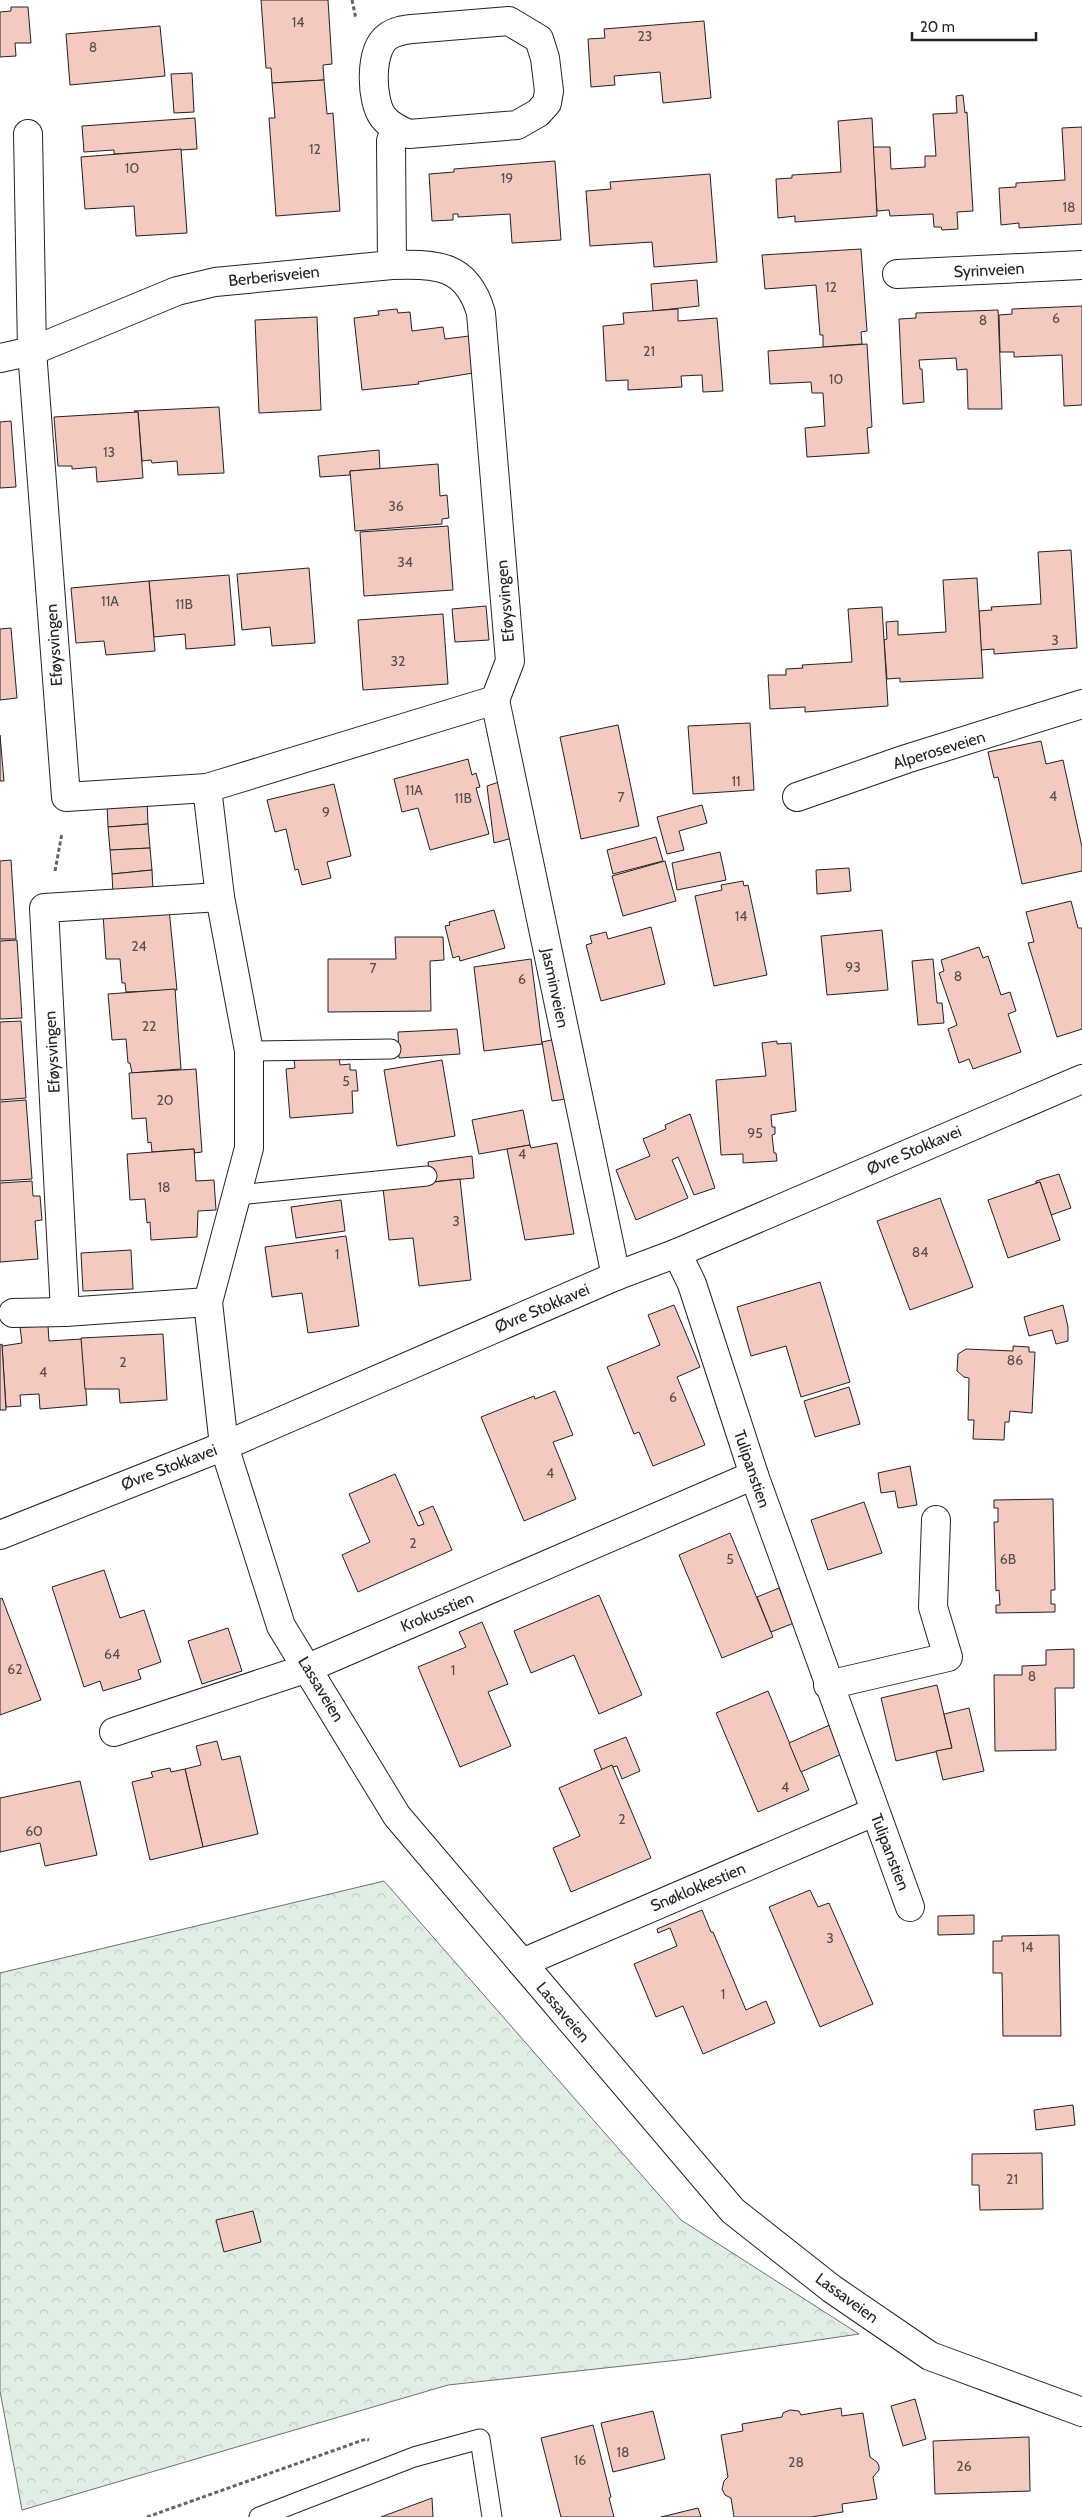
<svg xmlns="http://www.w3.org/2000/svg" width="1082" height="2517" font-family="Cabin,sans-serif">
  <defs>
    <pattern id="forest-crowns" width="20" height="18" patternUnits="userSpaceOnUse" patternTransform="scale(1.25)"><rect width="20" height="18" fill="#e0efe3"/><path d="M2 6a3 3 0 1 1 6 0M12 15a3 3 0 1 1 6 0" fill="none" stroke="#c0cdc2"/></pattern>
  </defs>
  <rect width="100%" height="100%" fill="#fff"/>
  <polygon fill="url(#forest-crowns)" stroke="#6f6f6f" points="384,1881 681,2220 859,2334 688,2359 448,2385 22,2510 0,2391 0,1973"/>
  <g fill="#f3c9c0" stroke="#222">
    <polygon points="261,0 328,0 332,64 323,65 324,80 272,83 271,68 266,68"/>
    <polygon points="11,7 28,7 31,43 15,43 16,56 0,57 0,12 11,11"/>
    <polygon points="704,21 711,98 663,103 660,72 614,76 615,85 591,87 588,39 605,38 604,29"/>
    <polygon points="160,26 165,76 70,85 66,34"/>
    <polygon points="192,73 194,112 174,113 171,74"/>
    <polygon points="324,80 327,114 333,113 340,211 276,216 269,118 275,118 272,83"/>
    <polygon points="963,95 965,113 967,112 973,211 957,212 958,229 942,230 941,227 934,227 933,214 890,216 889,210 877,211 873,147 890,147 891,169 925,167 925,156 936,156 933,114 957,113 956,96"/>
    <polygon points="195,118 197,149 114,154 114,150 84,152 82,126"/>
    <polygon points="872,118 877,216 795,222 795,216 778,218 776,179 792,178 792,175 841,172 838,121"/>
    <polygon points="1082,127 1082,224 1019,228 1019,223 1001,225 999,188 1016,187 1016,183 1065,180 1062,128"/>
    <polygon points="181,149 187,233 136,236 134,206 85,209 81,157"/>
    <polygon points="555,161 561,240 512,243 510,214 458,217 458,214 453,214 453,220 432,221 429,174 454,172 454,169"/>
    <polygon points="710,174 717,262 654,267 652,242 590,246 586,191 611,189 610,182"/>
    <polygon points="861,249 867,331 861,332 862,344 823,347 823,335 820,335 816,285 765,289 762,255"/>
    <polygon points="697,280 699,306 653,311 651,284"/>
    <polygon points="1082,306 1082,405 1064,406 1062,355 1014,357 1014,352 1000,352 999,315 1012,314 1012,309"/>
    <polygon points="397,309 398,313 410,312 412,331 443,327 445,339 469,336 473,373 418,382 419,384 362,390 354,318 379,315 378,311"/>
    <polygon points="678,309 678,321 717,318 723,391 703,392 702,375 681,376 682,387 628,390 628,380 606,381 603,326 624,324 623,313"/>
    <polygon points="998,310 1002,409 968,409 967,369 957,370 956,358 919,360 920,369 922,369 924,402 903,404 899,319 916,318 916,313"/>
    <polygon points="317,317 321,410 259,413 255,320"/>
    <polygon points="867,344 872,427 867,428 869,453 807,457 805,428 825,426 823,393 812,393 811,382 770,384 768,351"/>
    <polygon points="219,407 224,473 178,475 177,461 152,463 151,460 142,461 138,412 134,411"/>
    <polygon points="138,412 143,478 97,482 96,467 72,469 72,466 58,466 54,417"/>
    <polygon points="11,421 16,487 0,488 0,422"/>
    <polygon points="379,450 380,469 350,471 350,475 320,477 318,456"/>
    <polygon points="438,464 440,496 447,495 449,518 442,519 442,524 355,531 350,471"/>
    <polygon points="448,526 453,590 364,596 360,532"/>
    <polygon points="1071,550 1077,648 994,654 994,649 981,650 979,611 992,610 991,607 1041,604 1038,552"/>
    <polygon points="309,568 315,643 272,646 270,627 242,630 237,574"/>
    <polygon points="229,575 235,645 186,649 185,634 154,637 149,581"/>
    <polygon points="977,578 983,678 900,682 900,678 887,679 884,640 887,639 886,622 898,621 898,635 946,632 943,580"/>
    <polygon points="149,581 155,651 106,655 104,641 76,643 71,588"/>
    <polygon points="486,606 489,640 455,642 452,609"/>
    <polygon points="882,607 888,706 805,712 805,707 770,709 768,675 786,675 786,669 803,668 802,665 852,662 848,609"/>
    <polygon points="443,614 448,684 363,690 358,620"/>
    <polygon points="11,628 17,698 0,700 0,629"/>
    <polygon points="750,723 754,790 693,794 688,726"/>
    <polygon points="618,725 639,826 581,839 560,737"/>
    <polygon points="0,735 4,781 0,781"/>
    <polygon points="1041,741 1046,764 1063,760 1082,847 1082,871 1022,884 998,777 994,778 988,752"/>
    <polygon points="468,759 472,775 476,773 480,787 476,788 489,834 430,850 418,808 402,812 394,779"/>
    <polygon points="508,779 516,837 494,843 487,786"/>
    <polygon points="334,784 351,856 327,862 331,878 302,885 298,869 295,870 286,829 275,832 267,800"/>
    <polygon points="147,801 148,824 108,827 107,804"/>
    <polygon points="702,805 707,823 679,831 684,850 667,854 657,817"/>
    <polygon points="148,824 150,848 110,850 108,827"/>
    <polygon points="656,837 663,861 613,874 607,850"/>
    <polygon points="150,848 152,870 112,874 110,850"/>
    <polygon points="720,852 726,880 677,890 672,863"/>
    <polygon points="11,860 16,939 0,939 0,861"/>
    <polygon points="665,861 676,901 623,916 612,876"/>
    <polygon points="849,868 851,891 817,894 816,870"/>
    <polygon points="152,870 153,890 113,894 112,874"/>
    <polygon points="743,881 744,886 748,885 767,975 714,986 695,896 722,890 721,885"/>
    <polygon points="1071,901 1078,928 1082,928 1082,1029 1057,1037 1028,943 1034,942 1026,912"/>
    <polygon points="169,909 177,990 126,992 125,983 122,983 120,959 106,959 103,914"/>
    <polygon points="494,910 505,948 460,961 459,956 453,958 445,926 450,925 449,922"/>
    <polygon points="651,927 665,984 601,1001 586,945 592,943 590,936 606,932 608,939"/>
    <polygon points="882,930 888,990 827,995 821,936"/>
    <polygon points="395,937 443,937 444,960 430,961 431,1011 328,1012 328,959 396,959"/>
    <polygon points="17,940 22,1018 0,1019 0,941"/>
    <polygon points="979,947 983,958 988,956 1001,995 1010,992 1016,1011 1008,1014 1021,1052 973,1069 969,1059 959,1063 948,1029 957,1025 939,973 944,971 941,960"/>
    <polygon points="531,959 542,1044 484,1051 474,967"/>
    <polygon points="933,959 937,1003 942,1003 944,1023 918,1025 912,961"/>
    <polygon points="175,989 181,1069 132,1073 130,1063 128,1063 126,1039 112,1040 108,994"/>
    <polygon points="21,1021 26,1098 0,1100 0,1022"/>
    <polygon points="457,1029 460,1054 399,1058 398,1032"/>
    <polygon points="556,1039 566,1099 552,1101 542,1042"/>
    <polygon points="777,1041 777,1044 791,1043 796,1111 771,1115 772,1127 775,1127 775,1134 772,1135 774,1153 776,1153 777,1161 743,1163 743,1154 721,1155 716,1080 766,1076 762,1043"/>
    <polygon points="339,1057 340,1065 350,1064 350,1070 356,1070 358,1091 352,1091 353,1113 290,1118 286,1069 295,1068 294,1060"/>
    <polygon points="442,1060 455,1136 397,1146 384,1070"/>
    <polygon points="196,1069 202,1152 194,1153 194,1149 152,1152 151,1142 148,1143 146,1118 132,1119 129,1073"/>
    <polygon points="26,1100 32,1179 0,1181 0,1102"/>
    <polygon points="523,1110 530,1145 479,1154 472,1120"/>
    <polygon points="690,1114 715,1188 694,1195 678,1157 672,1160 688,1198 636,1220 616,1170 650,1156 643,1139 666,1129 665,1125"/>
    <polygon points="557,1143 574,1234 525,1240 507,1149 530,1145 531,1148"/>
    <polygon points="194,1149 196,1181 214,1180 216,1210 198,1211 197,1237 151,1240 150,1222 147,1223 145,1199 130,1200 127,1154"/>
    <polygon points="472,1156 474,1178 431,1182 428,1162"/>
    <polygon points="1059,1174 1071,1208 1051,1215 1040,1182 1036,1183 1036,1181"/>
    <polygon points="460,1179 471,1280 419,1286 413,1238 389,1240 383,1188"/>
    <polygon points="32,1181 33,1196 40,1196 42,1220 35,1221 38,1259 0,1262 0,1183"/>
    <polygon points="1040,1182 1060,1240 1008,1258 988,1200"/>
    <polygon points="940,1198 973,1287 910,1310 877,1221"/>
    <polygon points="341,1200 345,1231 296,1238 291,1207"/>
    <polygon points="346,1236 359,1326 308,1333 302,1293 272,1297 265,1247"/>
    <polygon points="131,1250 133,1289 83,1291 81,1253"/>
    <polygon points="820,1282 850,1382 801,1397 786,1346 751,1356 737,1307"/>
    <polygon points="674,1305 700,1367 677,1377 705,1445 653,1466 639,1432 634,1434 607,1367 660,1345 648,1315"/>
    <polygon points="1063,1305 1068,1327 1068,1341 1056,1344 1052,1330 1029,1336 1024,1317"/>
    <polygon points="48,1326 49,1341 82,1339 87,1405 40,1409 39,1394 20,1395 21,1406 6,1407 2,1346 22,1343 20,1327"/>
    <polygon points="163,1334 167,1400 120,1403 119,1389 85,1389 81,1338"/>
    <polygon points="2,1344 6,1410 0,1410 0,1345"/>
    <polygon points="1013,1346 1029,1347 1029,1352 1035,1352 1032,1413 1010,1411 1009,1422 1005,1422 1004,1440 973,1439 974,1420 968,1420 969,1378 964,1377 957,1371 958,1354 966,1349 1013,1351"/>
    <polygon points="849,1387 860,1424 815,1437 804,1401"/>
    <polygon points="555,1391 573,1435 553,1442 576,1499 524,1521 481,1417 534,1396 535,1399"/>
    <polygon points="910,1466 917,1505 898,1508 895,1491 881,1493 878,1473"/>
    <polygon points="395,1474 418,1526 424,1524 419,1512 433,1506 452,1550 358,1592 342,1555 370,1542 349,1494"/>
    <polygon points="1053,1499 1055,1590 1051,1590 1051,1604 1055,1604 1055,1612 996,1613 996,1605 1000,1605 999,1590 996,1591 994,1522 998,1522 998,1508 994,1508 994,1500"/>
    <polygon points="864,1502 882,1553 828,1570 811,1520"/>
    <polygon points="730,1533 773,1637 722,1658 679,1555"/>
    <polygon points="104,1570 120,1618 144,1610 161,1662 138,1670 141,1679 103,1691 100,1681 84,1687 52,1587"/>
    <polygon points="779,1588 794,1623 771,1632 757,1597"/>
    <polygon points="599,1595 642,1695 599,1714 574,1655 531,1673 514,1631"/>
    <polygon points="2,1598 41,1700 0,1715 0,1599"/>
    <polygon points="482,1622 508,1684 488,1692 511,1746 460,1767 418,1667 466,1647 459,1632"/>
    <polygon points="228,1628 242,1671 202,1684 188,1641"/>
    <polygon points="1074,1649 1074,1688 1055,1688 1056,1750 995,1751 994,1675 1022,1675 1022,1666 1046,1665 1046,1650"/>
    <polygon points="937,1685 952,1748 896,1761 881,1698"/>
    <polygon points="768,1691 809,1790 758,1812 716,1713"/>
    <polygon points="969,1708 984,1771 943,1780 936,1751 952,1748 944,1714"/>
    <polygon points="832,1724 844,1753 801,1772 789,1743"/>
    <polygon points="626,1737 640,1771 622,1779 617,1766 602,1770 594,1750"/>
    <polygon points="217,1741 222,1760 240,1756 258,1834 203,1847 185,1769 201,1765 196,1746"/>
    <polygon points="612,1765 651,1858 571,1892 553,1848 580,1836 559,1788"/>
    <polygon points="170,1768 171,1772 185,1769 203,1847 150,1860 132,1782 153,1777 151,1772"/>
    <polygon points="80,1781 97,1855 45,1866 40,1843 0,1852 0,1798"/>
    <polygon points="810,1890 818,1907 829,1903 873,2004 820,2027 769,1907"/>
    <polygon points="702,1910 711,1932 713,1932 746,2010 766,2001 775,2023 703,2054 683,2006 656,2017 634,1964 677,1946 670,1928 658,1933 657,1929"/>
    <polygon points="974,1915 974,1934 938,1935 938,1916"/>
    <polygon points="1059,1935 1061,2036 1003,2036 1002,1973 993,1973 993,1941 1002,1941 1002,1936"/>
    <polygon points="1073,2105 1075,2125 1036,2130 1034,2110"/>
    <polygon points="1042,2153 1043,2209 980,2210 979,2185 972,2185 972,2154"/>
    <polygon points="253,2211 261,2242 224,2252 216,2220"/>
    <polygon points="915,2399 926,2439 903,2446 891,2406"/>
    <polygon points="841,2408 842,2416 863,2413 870,2457 877,2462 879,2466 879,2470 873,2477 877,2499 842,2504 843,2512 811,2517 734,2517 731,2498 725,2495 722,2489 724,2481 728,2477 721,2435 743,2431 742,2424 782,2417 783,2413 790,2410 799,2411 801,2415"/>
    <polygon points="653,2411 665,2459 613,2472 601,2423"/>
    <polygon points="593,2425 611,2497 609,2498 614,2517 561,2517 541,2438"/>
    <polygon points="1029,2437 1030,2491 935,2494 933,2441"/>
    <polygon points="432,2498 433,2517 381,2517"/>
    <polygon points="698,2508 701,2517 661,2517"/>
  </g>
  <g fill="none" stroke-linecap="round" stroke-linejoin="round">
    <g stroke="#222" stroke-width="21">
      <g id="lane">
        <polyline points="249,1051 391,1049"/>
        <polyline points="238,1195 427,1176"/>
        <polyline points="259,2517 414,2457 480,2439 492,2517"/>
      </g>
    </g>
    <g stroke="#222" stroke-width="30">
      <g id="street">
        <path d="M509,21L539,39L545,58L549,91L547,103L538,113L517,125L409,134C399,130 390,126 383,117C371,101 369,51 387,37C395,31 403,30 412,29Z"/>
        <polyline points="28,134 32,351 66,797 207,788"/>
        <path d="M392,265C437,264 467,264 481,313L510,661L495,700L207,788L220,897L249,1051V1148L208,1302L224,1446L281,1626L397,1816L733,2211L832,2289L930,2356L1082,2412"/>
        <polyline points="897,274 1082,265"/>
        <polyline points="0,358 32,351 177,291 215,282 392,265 391,141 395,129"/>
        <polyline points="495,700 616,1276"/>
        <polyline points="797,797 906,759 1082,704"/>
        <polyline points="677,1253 692,1284 754,1475 910,1907"/>
        <polyline points="65,1312 44,908 220,897"/>
        <polyline points="13,1313 65,1312 208,1302"/>
        <polyline points="0,1535 224,1446 616,1276 677,1253 1082,1079"/>
        <polyline points="828,1685 948,1657 933,1607 936,1520"/>
        <polyline points="114,1732 308,1668 754,1475"/>
        <polyline points="522,1963 874,1812"/>
      </g>
    </g>
    <g stroke="#646464" stroke-width="3" stroke-dasharray="4 2.5" stroke-linecap="butt">
      <polyline points="352,0 356,19"/>
      <polyline points="55,871 62,833"/>
      <polyline points="147,2517 366,2439 369,2440"/>
    </g>
    <use href="#lane" stroke="#fff" stroke-width="19"/>
    <use href="#street" stroke="#fff" stroke-width="28"/>
  </g>
  <g text-anchor="middle" dominant-baseline="central" stroke-width="4" stroke-linejoin="round" paint-order="stroke">
    <g font-size="14" fill="#564c4a">
      <text x="298" y="22">14</text>
      <text x="645" y="36">23</text>
      <text x="93" y="47">8</text>
      <text x="315" y="149">12</text>
      <text x="132" y="168">10</text>
      <text x="507" y="178">19</text>
      <text x="1069" y="207">18</text>
      <text x="831" y="287">12</text>
      <text x="1056" y="318">6</text>
      <text x="983" y="320">8</text>
      <text x="649" y="351">21</text>
      <text x="836" y="379">10</text>
      <text x="109" y="452">13</text>
      <text x="396" y="506">36</text>
      <text x="405" y="562">34</text>
      <text x="110" y="601">11A</text>
      <text x="184" y="604">11B</text>
      <text x="1055" y="640">3</text>
      <text x="398" y="661">32</text>
      <text x="736" y="781">11</text>
      <text x="414" y="790">11A</text>
      <text x="1053" y="796">4</text>
      <text x="621" y="797">7</text>
      <text x="463" y="798">11B</text>
      <text x="326" y="812">9</text>
      <text x="741" y="916">14</text>
      <text x="139" y="946">24</text>
      <text x="853" y="967">93</text>
      <text x="373" y="968">7</text>
      <text x="958" y="976">8</text>
      <text x="522" y="979">6</text>
      <text x="149" y="1026">22</text>
      <text x="346" y="1081">5</text>
      <text x="165" y="1100">20</text>
      <text x="755" y="1133">95</text>
      <text x="522" y="1154">4</text>
      <text x="164" y="1187">18</text>
      <text x="456" y="1221">3</text>
      <text x="920" y="1252">84</text>
      <text x="337" y="1254">1</text>
      <text x="1015" y="1360">86</text>
      <text x="123" y="1362">2</text>
      <text x="43" y="1372">4</text>
      <text x="673" y="1397">6</text>
      <text x="550" y="1473">4</text>
      <text x="413" y="1543">2</text>
      <text x="730" y="1559">5</text>
      <text x="1008" y="1559">6B</text>
      <text x="112" y="1654">64</text>
      <text x="15" y="1669">62</text>
      <text x="453" y="1670">1</text>
      <text x="1032" y="1676">8</text>
      <text x="785" y="1787">4</text>
      <text x="622" y="1819">2</text>
      <text x="34" y="1831">60</text>
      <text x="830" y="1938">3</text>
      <text x="1027" y="1947">14</text>
      <text x="723" y="1994">1</text>
      <text x="1012" y="2179">21</text>
      <text x="623" y="2452">18</text>
      <text x="580" y="2460">16</text>
      <text x="796" y="2462">28</text>
      <text x="964" y="2466">26</text>
    </g>
    <g font-size="16" fill="#222" stroke="#fff">
      <text transform="translate(989 270) rotate(-3)">Syrinveien</text>
      <text transform="translate(274 276) rotate(-6)">Berberisveien</text>
      <text transform="translate(505 601) rotate(-95)">Eføysvingen</text>
      <text transform="translate(54 645) rotate(-94)">Eføysvingen</text>
      <text transform="translate(939 750) rotate(-17)">Alperoseveien</text>
      <text transform="translate(555 988) rotate(78)">Jasminveien</text>
      <text transform="translate(52 1052) rotate(-93)">Eføysvingen</text>
      <text transform="translate(914 1150) rotate(-23)">Øvre Stokkavei</text>
      <text transform="translate(542 1308) rotate(-23)">Øvre Stokkavei</text>
      <text transform="translate(169 1467) rotate(-21)">Øvre Stokkavei</text>
      <text transform="translate(752 1469) rotate(71)">Tulipanstien</text>
      <text transform="translate(437 1612) rotate(-23)">Krokusstien</text>
      <text transform="translate(321 1689) rotate(59)">Lassaveien</text>
      <text transform="translate(890 1852) rotate(69)">Tulipanstien</text>
      <text transform="translate(698 1887) rotate(-23)">Snøklokkestien</text>
      <text transform="translate(563 2012) rotate(50)">Lassaveien</text>
      <text transform="translate(847 2298) rotate(36)">Lassaveien</text>
    </g>
  </g>
  <path d="M912 32v8h124v-8" fill="none" stroke="#222222" stroke-width="2.5"/>
  <text x="920" y="32" font-size="15" fill="#222222" stroke="#ffffff" stroke-width="4" paint-order="stroke">20 m</text>
</svg>
